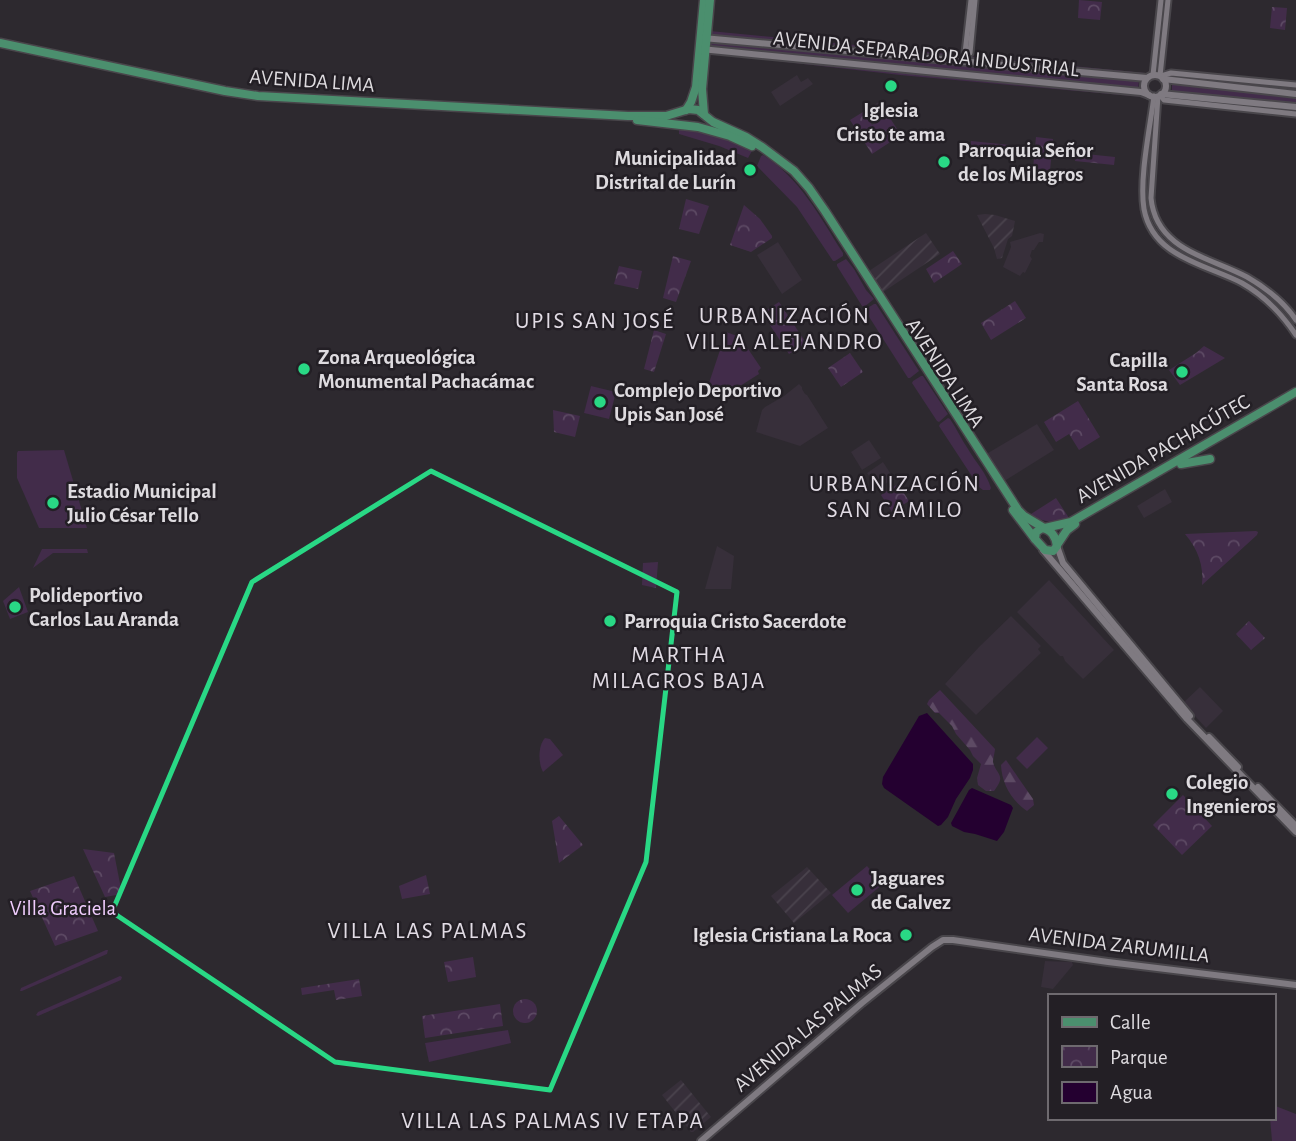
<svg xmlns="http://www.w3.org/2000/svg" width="1296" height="1141" font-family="'Alegreya Sans',sans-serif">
  <defs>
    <pattern id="industrial-furrows" width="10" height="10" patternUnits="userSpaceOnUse" patternTransform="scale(1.75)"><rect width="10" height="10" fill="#372f3a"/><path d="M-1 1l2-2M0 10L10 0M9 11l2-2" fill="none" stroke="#4a434d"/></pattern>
    <pattern id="forest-firs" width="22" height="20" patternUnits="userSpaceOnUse" patternTransform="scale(1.75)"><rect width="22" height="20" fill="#422c4a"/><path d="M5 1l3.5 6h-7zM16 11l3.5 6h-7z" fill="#5d4a64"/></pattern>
    <pattern id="park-crowns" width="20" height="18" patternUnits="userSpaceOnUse" patternTransform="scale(1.75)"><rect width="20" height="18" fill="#422c4a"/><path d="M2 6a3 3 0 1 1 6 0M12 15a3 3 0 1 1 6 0" fill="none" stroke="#5d4a64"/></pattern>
  </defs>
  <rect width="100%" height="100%" fill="#2d292f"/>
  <g fill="#372f3a">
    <polygon points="797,75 801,82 808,78 813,84 780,106 771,92"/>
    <polygon points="880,101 888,115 872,126 863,112"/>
    <polygon points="1040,233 1044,234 1043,242 1039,242 1034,250 1032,250 1030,256 1032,259 1025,273 1023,272 1020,276 1003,267 1011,247 1010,242"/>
    <polygon points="778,242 802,280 782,294 757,255"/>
    <polygon points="799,384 802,387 802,389 805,394 807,395 828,428 800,446 756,432 762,410 765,407 784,396"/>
    <polygon points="1037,424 1054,450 1006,480 1004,480 988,455 988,453"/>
    <polygon points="869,440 881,458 862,470 851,452"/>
    <polygon points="883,462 894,479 885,484 884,484 884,485 878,489 867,473"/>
    <polygon points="1165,489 1172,502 1144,518 1137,506"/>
    <polygon points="717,546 734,556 731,589 705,589"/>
    <polygon points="1049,580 1114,650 1083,679 1065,661 1063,656 1060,656 1017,612"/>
    <polygon points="1011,616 1041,646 1038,649 1041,653 976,715 945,684 979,647"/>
    <polygon points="1200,687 1223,711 1206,728 1183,703"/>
    <polygon points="1045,961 1072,962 1073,965 1053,989 1041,987"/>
  </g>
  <g fill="url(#industrial-furrows)">
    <polygon points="985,214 995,215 1015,221 1012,236 1008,239 1002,258 997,259 994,248 977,215"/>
    <polygon points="926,233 940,254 883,292 869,271"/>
    <polygon points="807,867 831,893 794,923 771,896"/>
    <polygon points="681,1080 711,1117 693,1132 691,1132 662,1095"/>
  </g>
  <g fill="#422c4a">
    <polygon points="710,31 1145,73 1143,76 709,37"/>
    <polygon points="708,39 1139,80 1138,90 708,48"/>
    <polygon points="722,53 1140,93 1144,97 900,75 715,54"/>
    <polygon points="1172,83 1296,95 1296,104 1172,92"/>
    <polygon points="679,128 720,134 751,149 752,151 748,158 719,146 679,134"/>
    <path d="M763,155C800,178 820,217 843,253V256L835,261H833L797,207L757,166L761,156Z"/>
    <polygon points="846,259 854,269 866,290 874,299 864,307 862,306 837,266 837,264"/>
    <polygon points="874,304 876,304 919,371 910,378 908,378 866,312 866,309"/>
    <polygon points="726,332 740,337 761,368 758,371 759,374 740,386 732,398 707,389"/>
    <polygon points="921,376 923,376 948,414 939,422 937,421 912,383 913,381"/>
    <polygon points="591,386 616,392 609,419 584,413"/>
    <path d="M948,418L950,419C957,429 961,439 968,449C976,463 986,472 991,488L990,490H983L979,487L939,426L940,424Z"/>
    <polygon points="64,450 87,528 39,528 17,478 17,453 18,451"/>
    <polygon points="42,549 87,549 88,553 53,553 33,568"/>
    <polygon points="19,587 28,612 10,619 3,601"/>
    <polygon points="1037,737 1048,748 1027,769 1016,758"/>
    <path d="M545,738L550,739L563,755L543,772C538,763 538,745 545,738Z"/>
    <polygon points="867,866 883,884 848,913 832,895"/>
    <polygon points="106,950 108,950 107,954 22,991 20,991 21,988"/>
    <polygon points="120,976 122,977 121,980 38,1016 36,1015 38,1012"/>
    <polygon points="508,1030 511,1043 429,1062 425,1043"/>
    <polygon points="1273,1105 1296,1114 1296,1141 1272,1141 1270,1118 1273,1118"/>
  </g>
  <g fill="url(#forest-firs)">
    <path d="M940,690L995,749C995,751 993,759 993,762C996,775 1007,774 994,791H986L978,785L977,778L981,764L973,756L970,750L956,734L952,726L939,713H935L927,704L929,700Z"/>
    <path d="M1006,760L1033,799L1034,805L1027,811C1011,800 1002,784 1001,765Z"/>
  </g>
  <g fill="url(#park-crowns)">
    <polygon points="1079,0 1102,2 1100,20 1078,18"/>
    <polygon points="1272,7 1287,8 1285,30 1270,28"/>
    <polygon points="863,112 872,125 888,115 901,135 872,154 850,120"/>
    <polygon points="1036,137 1053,139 1049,181 1032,179"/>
    <polygon points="971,141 1010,145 1009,156 970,151"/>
    <polygon points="1076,153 1115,157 1114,165 1075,161"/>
    <polygon points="686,199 709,206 699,234 679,229"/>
    <polygon points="744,205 760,219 772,236 772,238 751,252 730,245"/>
    <polygon points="953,251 962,264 934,283 926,269"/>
    <polygon points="673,256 691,261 676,302 663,298"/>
    <polygon points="619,266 642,271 638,289 614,284"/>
    <polygon points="1015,301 1026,318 991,340 981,323"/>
    <polygon points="779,302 806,343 789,354 762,313"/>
    <polygon points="654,330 666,334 654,372 644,369"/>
    <polygon points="1204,346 1225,358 1180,385 1169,370 1196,353"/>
    <polygon points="850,353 863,372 841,387 828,368"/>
    <polygon points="1078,401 1100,437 1079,450 1069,434 1056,442 1044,422"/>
    <polygon points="553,410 580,416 575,437 554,432"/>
    <polygon points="898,484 909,501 892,512 881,495"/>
    <polygon points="1056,498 1069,518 1050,522 1030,517 1031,514"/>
    <path d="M1256,531L1258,532L1257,535L1202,585C1204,566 1198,549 1185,534Z"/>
    <polygon points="658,562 656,588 642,585 643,563"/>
    <polygon points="1249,621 1265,638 1251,650 1236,634"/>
    <polygon points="1183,795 1212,826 1182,855 1153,825"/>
    <polygon points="559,816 583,845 559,863 552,821"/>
    <polygon points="83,849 114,853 122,894 105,897"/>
    <polygon points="426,875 430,894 402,899 399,886"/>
    <polygon points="74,876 98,931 55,946 30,891"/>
    <polygon points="473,957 476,977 448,982 444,962"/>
    <polygon points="359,979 362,996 336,1000 334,990 302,995 301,988"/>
    <circle cx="525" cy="1011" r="12"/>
    <polygon points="500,1004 503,1026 425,1038 422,1016"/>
  </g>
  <g fill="#240030">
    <polygon points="927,713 973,764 973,770 970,778 956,799 948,817 941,825 938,826 884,788 882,784 883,777 919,716"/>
    <polygon points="972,788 1011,805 1013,808 1004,832 997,841 975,834 964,832 952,826 951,823 969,790"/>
  </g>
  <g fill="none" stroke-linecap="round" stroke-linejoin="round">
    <g stroke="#49464b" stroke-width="9">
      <g id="tertiary">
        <polyline points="965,53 971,0"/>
        <polyline points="970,53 975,0"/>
        <polyline points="1153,75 1161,0"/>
        <polyline points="1160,76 1168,0"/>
        <polyline points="1161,76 1171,73 1296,85"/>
        <polyline points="1160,95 1164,100 1296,114"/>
        <path d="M1154,96C1150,128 1139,179 1144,209C1153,258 1206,264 1242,283C1265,296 1282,314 1296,335"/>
        <path d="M1158,96L1151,198C1156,250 1209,257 1247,277C1266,288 1284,302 1296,320"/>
      </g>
    </g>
    <g stroke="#49464b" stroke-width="10">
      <g id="secondary">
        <polyline points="703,38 1147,78"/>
        <polyline points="701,49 1141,92 1149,95"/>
        <circle cx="1155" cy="86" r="11"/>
        <polyline points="1163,79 1296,94"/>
        <polyline points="1161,94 1296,107"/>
        <polyline points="1057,546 1063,563 1190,716"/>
        <polyline points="1043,550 1187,719 1296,832"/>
        <polyline points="1209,737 1238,767"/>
        <polyline points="1258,787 1296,826"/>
        <polyline points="701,1141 862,1003 932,947 943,940 953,940 1108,962 1296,985"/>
      </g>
    </g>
    <g stroke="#49464b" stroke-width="11">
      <g id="primary">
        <polyline points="0,43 225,91 258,96 628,116 666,116 689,109 698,110 713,122 746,137 762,147 794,171 809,188 825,211 1018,510 1024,516 1044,528"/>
        <polyline points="686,110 691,102 696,87 704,0"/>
        <polyline points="704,114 702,89 710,0"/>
        <polyline points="637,120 698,127 730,136 752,146"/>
        <polyline points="1181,464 1210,459"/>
        <polyline points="1013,510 1035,539"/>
        <path d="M1042,528C1051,529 1056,537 1057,546L1053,551L1045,550L1035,539L1036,532Z"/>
        <polyline points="1045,528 1071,522 1296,392"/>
        <polyline points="1057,545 1067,530 1075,524"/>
      </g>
    </g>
    <use href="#tertiary" stroke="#7f7a81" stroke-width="5"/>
    <use href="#secondary" stroke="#7f7a81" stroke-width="6"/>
    <use href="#primary" stroke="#4b8f6e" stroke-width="8"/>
  </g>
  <path fill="none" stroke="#29d885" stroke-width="5" stroke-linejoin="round" d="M431,471L677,592L646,862L550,1090L335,1062L112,912L252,582Z"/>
  <g fill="#29d885" stroke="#231f25" stroke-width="2.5">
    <circle cx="891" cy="86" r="7"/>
    <circle cx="944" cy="162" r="7"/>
    <circle cx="750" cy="170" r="7"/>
    <circle cx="304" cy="369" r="7"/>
    <circle cx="1182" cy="372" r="7"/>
    <circle cx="600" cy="402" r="7"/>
    <circle cx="53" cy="503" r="7"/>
    <circle cx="15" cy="607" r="7"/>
    <circle cx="610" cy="621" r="7"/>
    <circle cx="1172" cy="794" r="7"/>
    <circle cx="857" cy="890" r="7"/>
    <circle cx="906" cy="935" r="7"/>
  </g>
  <g text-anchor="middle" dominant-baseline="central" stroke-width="5" stroke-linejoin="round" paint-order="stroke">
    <g font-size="21" fill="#dedbdf" stroke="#231f25">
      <text transform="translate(926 54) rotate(6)">AVENIDA SEPARADORA INDUSTRIAL</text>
      <text transform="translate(312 81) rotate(4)">AVENIDA LIMA</text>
      <text transform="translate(945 373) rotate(57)">AVENIDA LIMA</text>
      <text transform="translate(1163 449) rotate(-30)">AVENIDA PACHACÚTEC</text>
      <text transform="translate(1119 945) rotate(7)">AVENIDA ZARUMILLA</text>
      <text transform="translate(808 1028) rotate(-40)">AVENIDA LAS PALMAS</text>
    </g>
    <g font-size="21" font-weight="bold" fill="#dedbdf" stroke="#231f25" text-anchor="start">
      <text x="891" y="110" text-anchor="middle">Iglesia<tspan x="891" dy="24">Cristo te ama</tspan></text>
      <text x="958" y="150">Parroquia Señor<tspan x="958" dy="24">de los Milagros</tspan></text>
      <text x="736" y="158" text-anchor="end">Municipalidad<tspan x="736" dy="24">Distrital de Lurín</tspan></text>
      <text x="318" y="357">Zona Arqueológica<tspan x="318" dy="24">Monumental Pachacámac</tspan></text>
      <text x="1168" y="360" text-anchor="end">Capilla<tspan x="1168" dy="24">Santa Rosa</tspan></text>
      <text x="614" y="390">Complejo Deportivo<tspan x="614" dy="24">Upis San José</tspan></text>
      <text x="67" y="491">Estadio Municipal<tspan x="67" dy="24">Julio César Tello</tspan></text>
      <text x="29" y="595">Polideportivo<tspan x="29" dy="24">Carlos Lau Aranda</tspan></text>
      <text x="624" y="621">Parroquia Cristo Sacerdote</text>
      <text x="1186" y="782">Colegio<tspan x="1186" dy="24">Ingenieros</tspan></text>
      <text x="871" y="878">Jaguares<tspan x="871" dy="24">de Galvez</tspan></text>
      <text x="892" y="935" text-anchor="end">Iglesia Cristiana La Roca</text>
    </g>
    <g font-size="21" fill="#f0cdfe" stroke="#231f25">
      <text x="63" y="908">Villa Graciela</text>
    </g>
    <g font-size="23" letter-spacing="2" fill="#e2dce5" stroke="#231f25">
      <text x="785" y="316">URBANIZACIÓN<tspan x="785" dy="26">VILLA ALEJANDRO</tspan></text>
      <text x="595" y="321">UPIS SAN JOSÉ</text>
      <text x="895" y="484">URBANIZACIÓN<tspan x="895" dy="26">SAN CAMILO</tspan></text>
      <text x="679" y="655">MARTHA<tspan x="679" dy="26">MILAGROS BAJA</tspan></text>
      <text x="428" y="931">VILLA LAS PALMAS</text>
      <text x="553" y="1121">VILLA LAS PALMAS IV ETAPA</text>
    </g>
  </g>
  <rect x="1048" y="994" width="228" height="126" fill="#231f25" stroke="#6e6a6f" stroke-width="2"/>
  <rect x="1062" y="1017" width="35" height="10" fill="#4b8f6e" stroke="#6e6a6f" stroke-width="2"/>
  <text x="1110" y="1029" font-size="21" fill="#dedbdf">Calle</text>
  <rect x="1062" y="1046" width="35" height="21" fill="url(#park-crowns)" stroke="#6e6a6f" stroke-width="2"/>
  <text x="1110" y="1064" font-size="21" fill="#dedbdf">Parque</text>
  <rect x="1062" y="1082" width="35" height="21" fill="#240030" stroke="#6e6a6f" stroke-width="2"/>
  <text x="1110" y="1099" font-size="21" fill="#dedbdf">Agua</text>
</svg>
